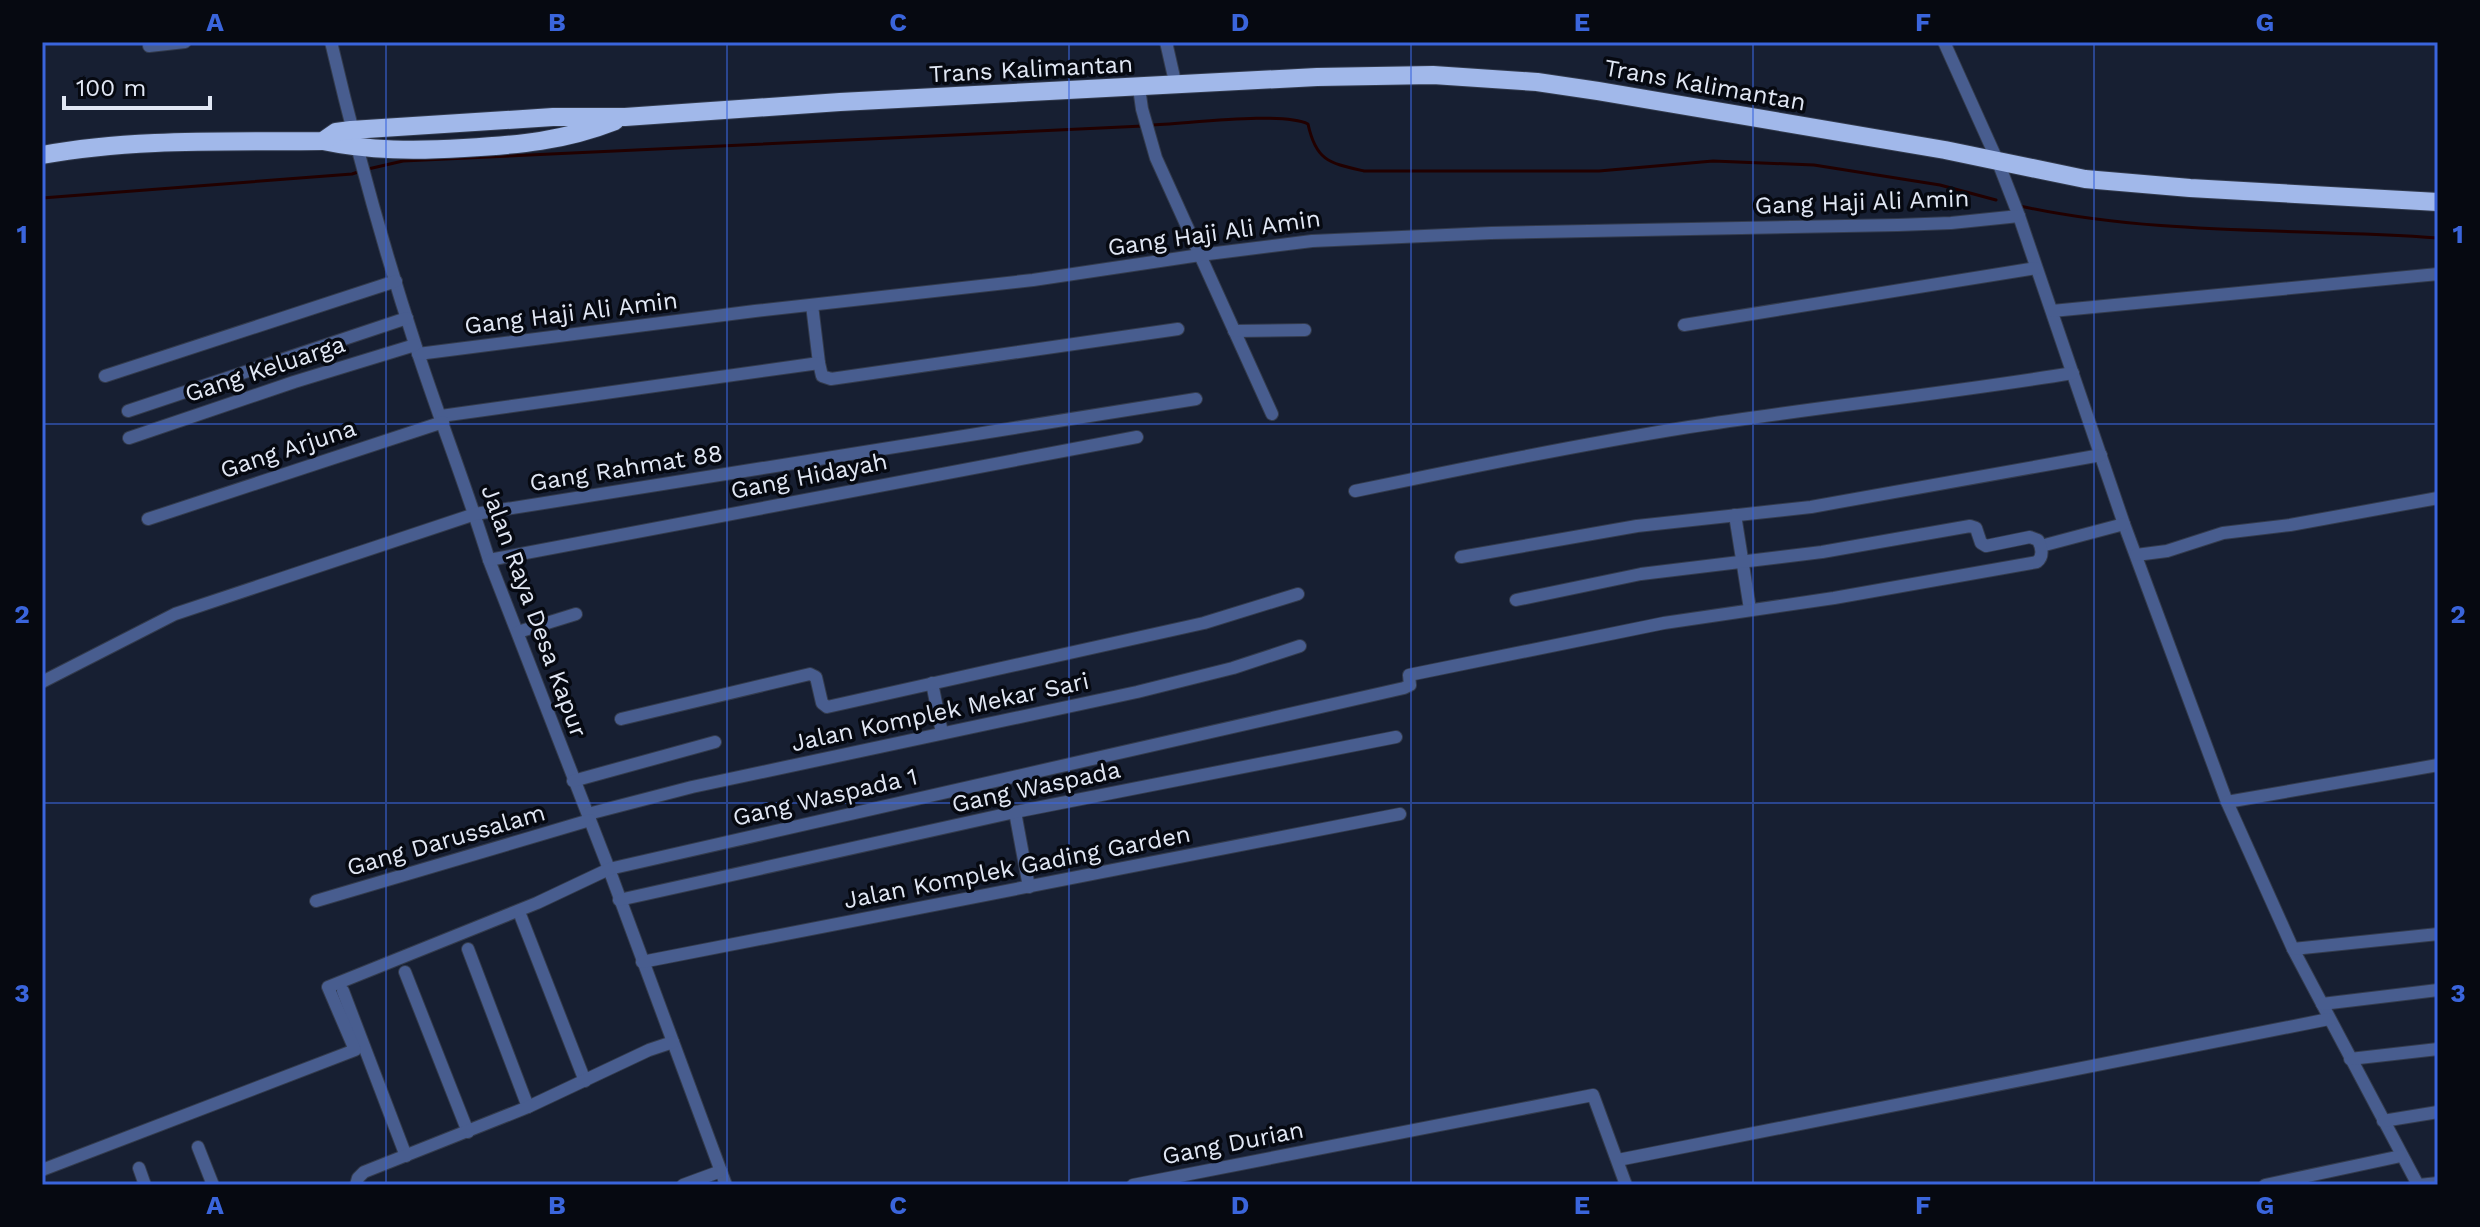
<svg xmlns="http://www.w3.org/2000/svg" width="2480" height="1227" font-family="'Work Sans',sans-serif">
  <rect width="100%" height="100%" fill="#171f32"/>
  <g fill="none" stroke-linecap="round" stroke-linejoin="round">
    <g stroke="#210000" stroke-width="3">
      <path d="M1150,125C1186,124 1281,111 1308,124C1316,161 1329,163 1364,171H1599L1713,161L1814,165L1940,185L1996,200"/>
      <polyline points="368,169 403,161 1143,126"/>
      <polyline points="42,198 352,174 361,171"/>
      <path d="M2020,206C2157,236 2299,228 2438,238"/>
    </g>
    <g stroke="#333b4d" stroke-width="14">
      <g id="minor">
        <path d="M331,42C355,144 383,247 416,347C439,418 467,488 489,560L609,869L726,1185"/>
        <polyline points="1166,42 1176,86"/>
        <polyline points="1944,42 1998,162 2019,216 2124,524 2227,802 2293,949 2418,1185"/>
        <polyline points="149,46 185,42"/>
        <polyline points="1139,88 1142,109 1156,158 1272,414"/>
        <polyline points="812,305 819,363"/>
        <polyline points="2052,311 2438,274"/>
        <polyline points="1684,325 2036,268"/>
        <polyline points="1234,331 1305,330"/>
        <polyline points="418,354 755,311 1033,280 1200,255 1312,241 1491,233 1898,225 1951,223 2019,216"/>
        <polyline points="105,376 396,281"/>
        <polyline points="128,411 407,318"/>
        <polyline points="441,416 819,363 822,376 831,379 1178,329"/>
        <polyline points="129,438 294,382 415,345"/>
        <path d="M1355,491C1466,468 1577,445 1689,427C1817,407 1945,394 2073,373"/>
        <polyline points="1735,515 1750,609"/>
        <polyline points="148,519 443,422"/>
        <polyline points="2041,546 2124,524"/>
        <polyline points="2136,555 2167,551 2223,533 2290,525 2438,498"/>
        <polyline points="1461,557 1637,526 1811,507 2101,455"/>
        <polyline points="489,560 1137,437"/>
        <polyline points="518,632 576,614"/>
        <polyline points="42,682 175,614 475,514 1196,399"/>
        <polyline points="932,683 942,733"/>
        <polyline points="621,719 810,674 816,677 822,703 827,707 1204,623 1298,594"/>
        <polyline points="573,781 715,742"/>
        <polyline points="2227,802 2438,765"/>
        <polyline points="1015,812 1029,887"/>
        <polyline points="588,814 692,787 1137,692 1233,668 1300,646"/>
        <polyline points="619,900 1015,812 1396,737"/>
        <polyline points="316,901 590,820"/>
        <polyline points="521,917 585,1081"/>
        <polyline points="468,949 528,1107"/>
        <polyline points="2293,949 2438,934"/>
        <polyline points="642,962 1400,814"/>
        <polyline points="405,972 468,1132"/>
        <polyline points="343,991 406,1156"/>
        <polyline points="2322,1004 2438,990"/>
        <polyline points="2350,1059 2438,1049"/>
        <polyline points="2383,1121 2438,1112"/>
        <polyline points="198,1147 213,1185"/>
        <polyline points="1618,1160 2329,1019"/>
        <polyline points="139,1168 145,1185"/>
        <path d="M42,1170L355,1050L328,987L537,903L609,869L1404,688L1410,685L1409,675L1664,623L1834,598L2037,562C2044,556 2042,548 2038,540L2030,537L1986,546L1981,543L1976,528L1970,526L1822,552L1641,574L1516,600"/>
        <polyline points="356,1185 358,1178 364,1172 528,1107 649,1050 673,1042"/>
        <polyline points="683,1185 721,1171"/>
        <polyline points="1133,1185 1593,1095 1626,1185"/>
        <polyline points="2265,1185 2401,1156"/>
        <polyline points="2419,1185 2438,1183"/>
      </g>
    </g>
    <g stroke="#333b4d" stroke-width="20">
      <g id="highway">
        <path d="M323,141C370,151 416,151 464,148C518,145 564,141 615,121"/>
        <path d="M42,155C134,138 230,142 323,141L336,132L351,130L553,117H625L840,102L1317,77L1433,75L1537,82L1598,91L1945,150L2085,179L2190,188L2438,202"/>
      </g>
    </g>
    <use href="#minor" stroke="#485d8f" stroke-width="12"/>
    <use href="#highway" stroke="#a1b8ea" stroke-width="18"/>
  </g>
  <path fill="none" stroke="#3a65dc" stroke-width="2" stroke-opacity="0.55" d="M386,42V1185M727,42V1185M1069,42V1185M1411,42V1185M1753,42V1185M2094,42V1185M42,424H2438M42,803H2438"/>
  <g text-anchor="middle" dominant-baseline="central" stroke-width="7" stroke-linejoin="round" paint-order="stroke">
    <g font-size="24" fill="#e1e7f4" stroke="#060911">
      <text transform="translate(1031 69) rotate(-3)">Trans Kalimantan</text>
      <text transform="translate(1705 85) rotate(10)">Trans Kalimantan</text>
      <text transform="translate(1862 202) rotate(-2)">Gang Haji Ali Amin</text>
      <text transform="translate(1214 233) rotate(-8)">Gang Haji Ali Amin</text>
      <text transform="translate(571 313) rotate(-7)">Gang Haji Ali Amin</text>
      <text transform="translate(265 369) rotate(-18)">Gang Keluarga</text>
      <text transform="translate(288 449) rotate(-18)">Gang Arjuna</text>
      <text transform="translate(626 468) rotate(-9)">Gang Rahmat 88</text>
      <text transform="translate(809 476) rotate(-11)">Gang Hidayah</text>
      <text transform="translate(534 611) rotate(70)">Jalan Raya Desa Kapur</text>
      <text transform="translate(940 712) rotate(-12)">Jalan Komplek Mekar Sari</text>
      <text transform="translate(1036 787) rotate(-12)">Gang Waspada</text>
      <text transform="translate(825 797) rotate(-13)">Gang Waspada 1</text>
      <text transform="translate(446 840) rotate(-16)">Gang Darussalam</text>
      <text transform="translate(1017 867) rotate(-11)">Jalan Komplek Gading Garden</text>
      <text transform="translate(1233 1143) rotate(-11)">Gang Durian</text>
    </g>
  </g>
  <rect width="2480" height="1227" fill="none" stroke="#060911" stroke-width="88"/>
  <path d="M64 96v12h146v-12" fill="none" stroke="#e1e7f4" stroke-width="4"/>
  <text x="76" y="96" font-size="24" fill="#e1e7f4" stroke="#060911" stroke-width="6" paint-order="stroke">100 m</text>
  <rect x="44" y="44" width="2392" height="1139" fill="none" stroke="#3a65dc" stroke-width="3"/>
  <g font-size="26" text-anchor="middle" font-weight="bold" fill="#3a65dc">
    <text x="215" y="31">A</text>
    <text x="557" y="31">B</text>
    <text x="898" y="31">C</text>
    <text x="1240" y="31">D</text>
    <text x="1582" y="31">E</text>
    <text x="1923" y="31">F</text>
    <text x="2265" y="31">G</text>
    <text x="22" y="243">1</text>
    <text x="2458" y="243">1</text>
    <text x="22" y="623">2</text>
    <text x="2458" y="623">2</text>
    <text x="22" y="1002">3</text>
    <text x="2458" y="1002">3</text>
    <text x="215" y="1214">A</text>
    <text x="557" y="1214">B</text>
    <text x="898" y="1214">C</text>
    <text x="1240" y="1214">D</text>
    <text x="1582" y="1214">E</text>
    <text x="1923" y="1214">F</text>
    <text x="2265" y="1214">G</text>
  </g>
</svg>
